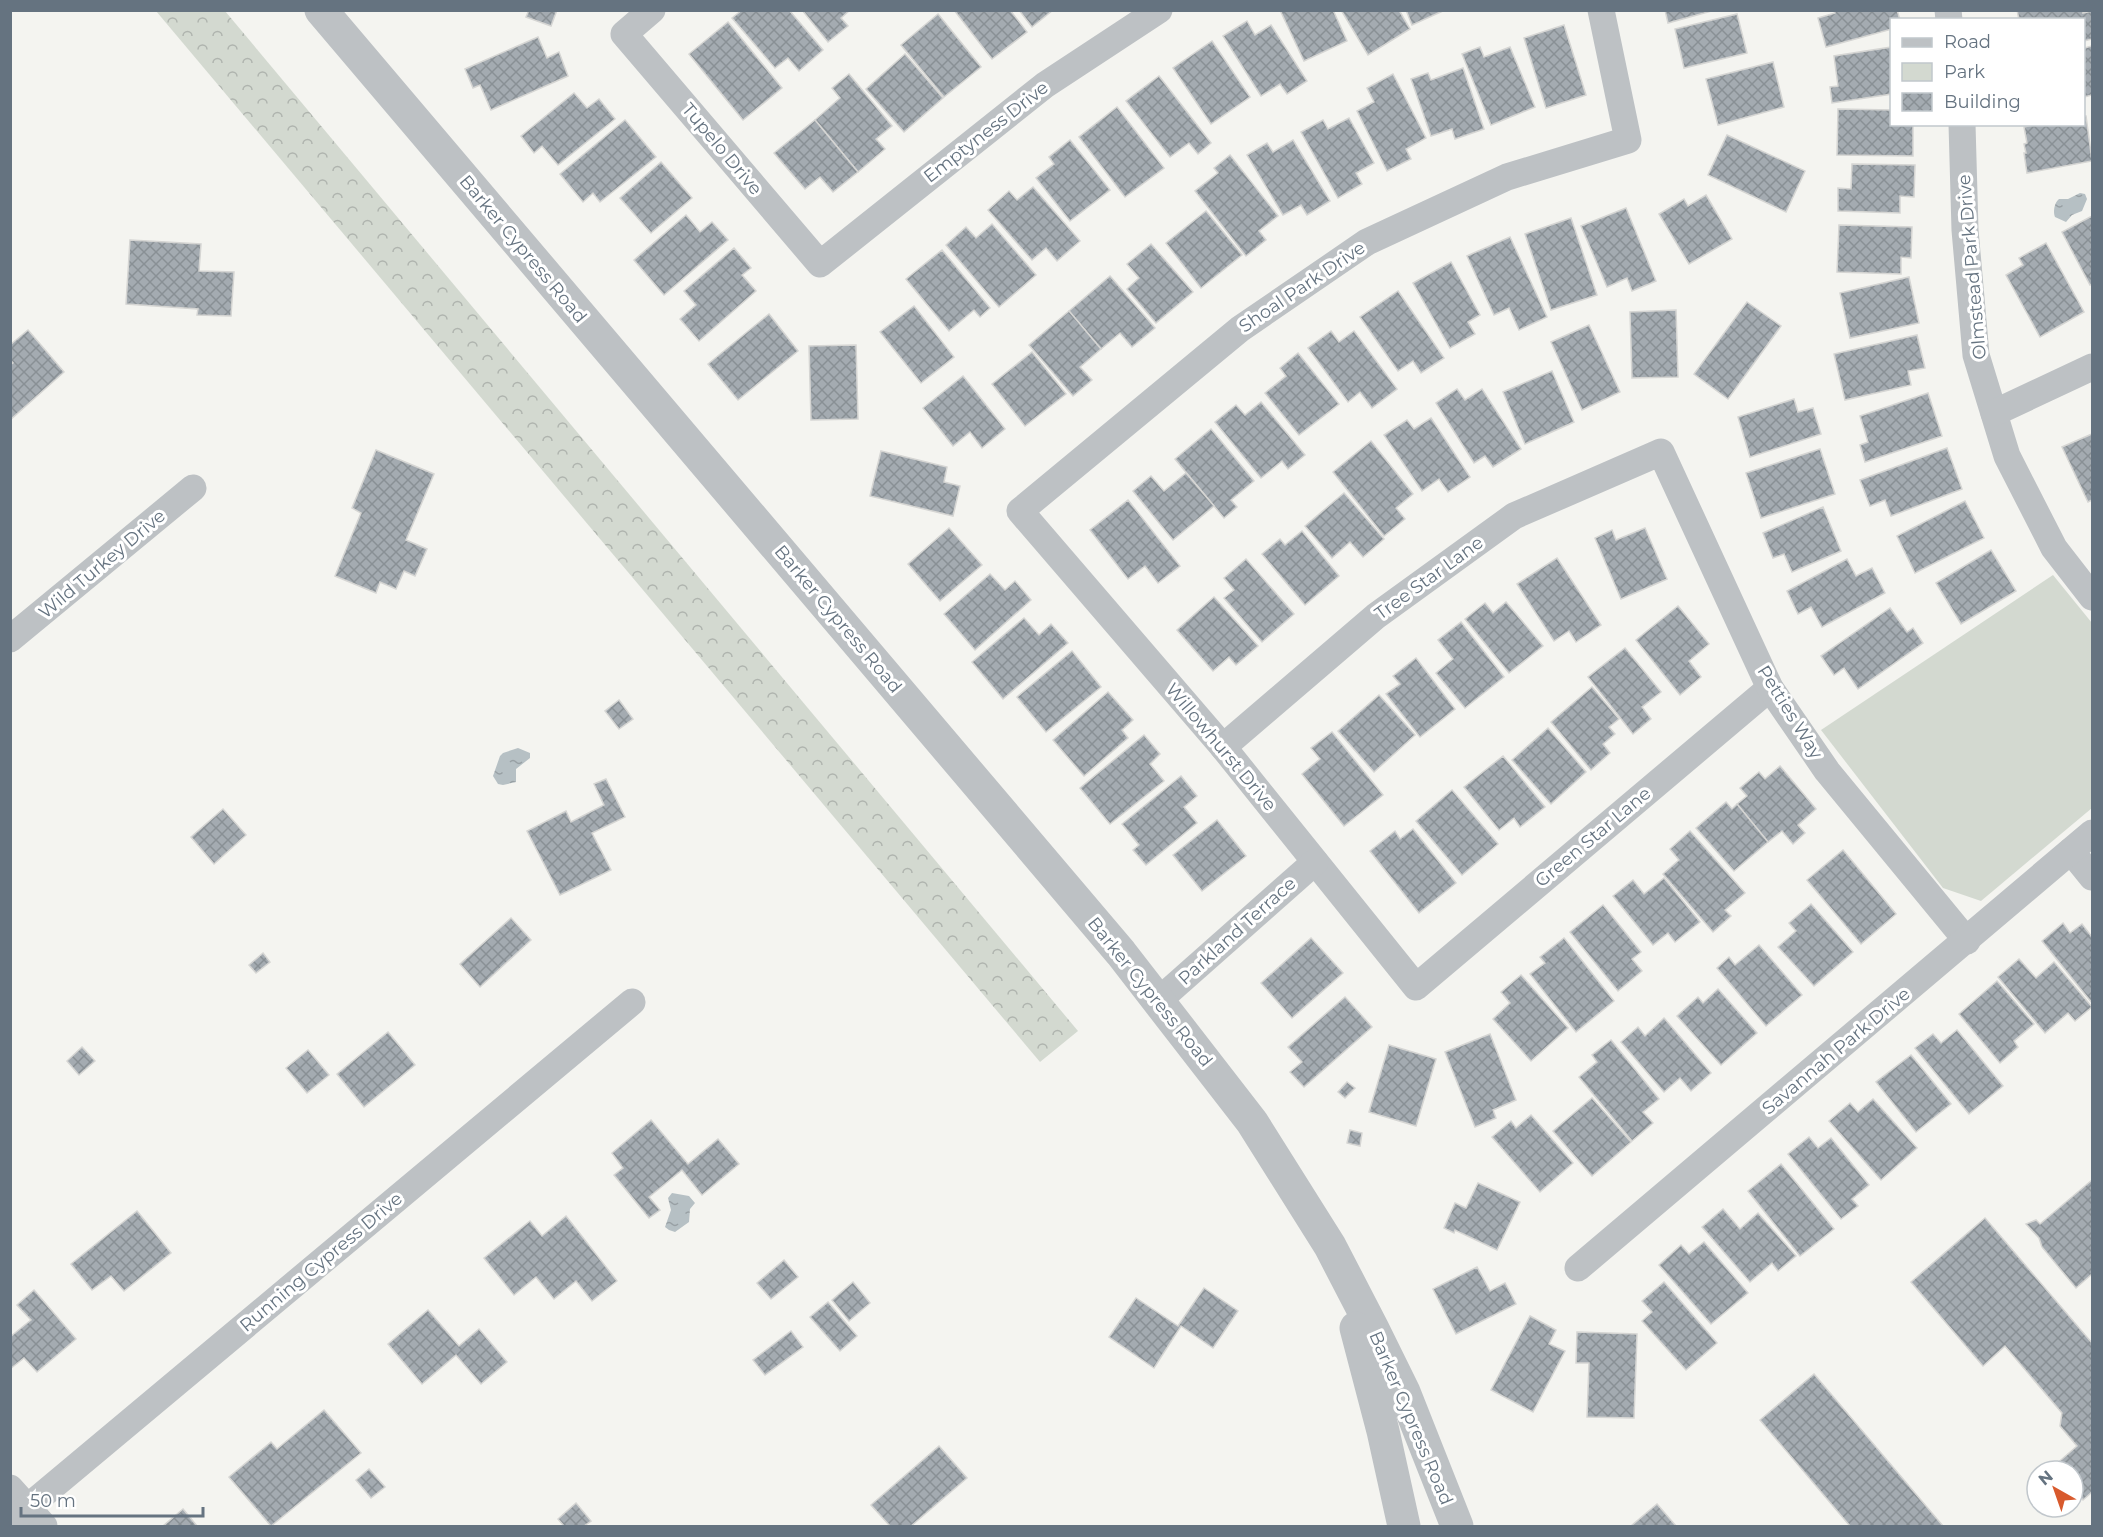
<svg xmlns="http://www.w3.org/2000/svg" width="2103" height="1537" font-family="Montserrat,sans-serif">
  <defs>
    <pattern id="forest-crowns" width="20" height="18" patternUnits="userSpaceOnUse" patternTransform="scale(1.5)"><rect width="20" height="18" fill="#d3d9d0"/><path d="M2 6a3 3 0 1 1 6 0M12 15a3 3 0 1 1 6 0" fill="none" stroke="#afb4ae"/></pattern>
    <pattern id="water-ripples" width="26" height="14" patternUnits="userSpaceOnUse" patternTransform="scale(1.5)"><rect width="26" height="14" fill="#b6c0c4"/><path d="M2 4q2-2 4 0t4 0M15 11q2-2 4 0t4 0" fill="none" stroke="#98a0a4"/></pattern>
    <pattern id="building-cross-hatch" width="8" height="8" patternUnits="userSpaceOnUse" patternTransform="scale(1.5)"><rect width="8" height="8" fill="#a4abb1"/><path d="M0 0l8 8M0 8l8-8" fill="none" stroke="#899095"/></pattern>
  </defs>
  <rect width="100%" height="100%" fill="#f4f4f0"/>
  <polygon fill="url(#forest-crowns)" points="156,11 225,11 1078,1031 1040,1062"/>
  <polygon fill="#d3d9d0" points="2053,575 2092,623 2092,808 1981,901 1943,888 1821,730"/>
  <g fill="url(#water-ripples)">
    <path d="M2080,193L2085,194L2087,199L2082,211L2072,215L2066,222L2055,217C2053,212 2054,203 2059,199H2068Z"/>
    <polygon points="518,748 530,753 530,758 516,769 516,782 503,785 498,784 493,776 500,756 503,753"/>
    <polygon points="672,1193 689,1196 695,1203 690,1209 689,1222 675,1232 669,1230 665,1227 671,1210 668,1198"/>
  </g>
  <g fill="url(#building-cross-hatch)" stroke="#d5d5d3" stroke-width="1.5">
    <polygon points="529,10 557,10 551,26 526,17"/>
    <polygon points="742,10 789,10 823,50 799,71 788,58 775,68 732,18"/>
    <polygon points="802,10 850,10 841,18 848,26 828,42"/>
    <polygon points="954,10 1010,10 1027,32 992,59"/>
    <polygon points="1019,10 1053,10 1032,27"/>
    <polygon points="1280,10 1333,10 1347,41 1304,61"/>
    <polygon points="1341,10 1399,10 1410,29 1368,55"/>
    <polygon points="1406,10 1445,10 1412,25"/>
    <polygon points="1665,10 1715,10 1668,23"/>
    <polygon points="1834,10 1897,10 1900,20 1892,20 1892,29 1826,47 1818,18 1835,13"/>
    <polygon points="2017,10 2083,10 2083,13 2092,11 2092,39 2084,41 2084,20 2019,20"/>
    <polygon points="938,14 981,67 944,97 901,45"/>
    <polygon points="1737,14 1747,53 1684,68 1675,29"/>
    <polygon points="1247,21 1255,35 1271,25 1307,81 1287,94 1280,84 1261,96 1223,36"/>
    <polygon points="728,22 782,88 743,120 689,54"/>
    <polygon points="1564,25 1586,95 1546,108 1524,38"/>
    <polygon points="538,37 547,58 559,52 568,76 491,110 480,85 473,88 465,69"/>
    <polygon points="1212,41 1250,97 1211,124 1173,68"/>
    <polygon points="2092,46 2092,95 2084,97 2084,48"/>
    <polygon points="1480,47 1484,57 1510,47 1535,107 1491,125 1462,54"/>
    <polygon points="1892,47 1892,94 1832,103 1830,87 1838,86 1834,56"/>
    <polygon points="905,54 943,98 904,132 866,89"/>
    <polygon points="1773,62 1784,107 1718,125 1706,79"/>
    <polygon points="1463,68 1484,129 1455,139 1452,129 1431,136 1411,79 1428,73 1431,80"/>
    <polygon points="849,74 892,126 876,139 885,149 858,172 815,120 840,98 832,88"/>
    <polygon points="1393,74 1426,138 1406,149 1411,159 1387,171 1357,111 1374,102 1367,88"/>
    <polygon points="1159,76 1211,143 1198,154 1189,143 1170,157 1126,101"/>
    <polygon points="574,93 587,108 599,99 615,119 558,165 542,146 534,153 521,136"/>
    <polygon points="1117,107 1164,168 1125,197 1079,137"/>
    <polygon points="1838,109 1892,110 1892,124 1913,124 1913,156 1837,155"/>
    <polygon points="2084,116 2086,116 2092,161 2027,173 2024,153 2026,153 2024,144 2027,143 2024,127 2038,124 2084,124"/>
    <polygon points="1349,118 1374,163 1356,173 1362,184 1338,198 1301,132 1323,120 1328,129"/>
    <polygon points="625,120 656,157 600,202 593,193 583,202 560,174"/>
    <polygon points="815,120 858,172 833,192 820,177 805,189 774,153"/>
    <polygon points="1727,135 1805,171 1786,212 1708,175"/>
    <polygon points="1070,140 1110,190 1070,221 1036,178 1054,164 1049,157"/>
    <polygon points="1293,140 1330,201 1307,215 1301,205 1283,215 1247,155 1267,143 1273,152"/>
    <polygon points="1230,155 1278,216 1259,231 1266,240 1246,256 1195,191 1218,173 1214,168"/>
    <polygon points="661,162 692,198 651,233 620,198"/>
    <polygon points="1852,164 1915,165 1914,197 1900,196 1900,213 1838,211 1838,188 1851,189"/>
    <polygon points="1033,187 1080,241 1057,261 1046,248 1032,260 988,210 1009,191 1017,200"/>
    <polygon points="1706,195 1732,239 1689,264 1659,214 1684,199 1688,206"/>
    <polygon points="1626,208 1656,281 1632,291 1627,278 1607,287 1581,226"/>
    <polygon points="1206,211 1242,255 1201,288 1166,243"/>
    <polygon points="686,215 700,232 712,222 728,240 664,295 634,260"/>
    <polygon points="2092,216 2092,284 2090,285 2062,232"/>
    <polygon points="1571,218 1597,295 1551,310 1525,234"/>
    <polygon points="992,224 1036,275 999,307 946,245 966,227 976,238"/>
    <polygon points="1839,225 1912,227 1911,258 1901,257 1901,274 1837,272"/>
    <polygon points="1510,237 1547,317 1519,330 1509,308 1494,315 1467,256"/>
    <polygon points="130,240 201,244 199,271 234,272 231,316 197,315 198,309 126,304"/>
    <polygon points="2046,243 2084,312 2040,337 2006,275 2023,265 2019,258"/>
    <polygon points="1151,244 1193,292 1156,323 1127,289 1139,278 1127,264"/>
    <polygon points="734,248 751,268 742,275 756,291 699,341 680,319 696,305 684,291"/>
    <polygon points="942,250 990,308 980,317 974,310 949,331 906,279"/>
    <polygon points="1451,262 1480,315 1468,322 1475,334 1450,348 1413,283"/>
    <polygon points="1110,276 1155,328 1132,347 1120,333 1101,349 1069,311"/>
    <polygon points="1909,277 1919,323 1850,338 1840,293"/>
    <polygon points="1398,291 1444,358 1421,373 1413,361 1398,371 1360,317"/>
    <polygon points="1747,302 1781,326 1728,399 1694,374"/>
    <polygon points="914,306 954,357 921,383 880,332"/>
    <polygon points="1676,310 1678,377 1632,378 1630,312"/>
    <polygon points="1069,311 1101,349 1080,367 1092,380 1073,396 1029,345"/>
    <polygon points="769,314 798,351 738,400 708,364"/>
    <polygon points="1589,325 1620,392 1582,410 1551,342"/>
    <polygon points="28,330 64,372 10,420 10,365 13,363 10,360 10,345"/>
    <polygon points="1331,331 1339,342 1354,331 1397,389 1372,408 1360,392 1348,402 1308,348"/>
    <polygon points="1917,335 1925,368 1908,371 1911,385 1845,400 1834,354"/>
    <polygon points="856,345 858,419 811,420 809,346"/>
    <polygon points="1032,352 1066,394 1025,426 992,384"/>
    <polygon points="1298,353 1339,404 1299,435 1265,393 1286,376 1280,368"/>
    <polygon points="1552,371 1574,422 1525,444 1503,392"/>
    <polygon points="963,376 1005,429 982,448 970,432 953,446 923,408"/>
    <polygon points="1457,389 1465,400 1482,389 1521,449 1493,467 1485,456 1474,463 1436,403"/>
    <polygon points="1928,393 1942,436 1865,462 1860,445 1868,442 1860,416"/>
    <polygon points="1794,399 1798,412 1813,408 1821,434 1750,457 1738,417"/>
    <polygon points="1261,402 1305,455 1288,469 1282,461 1261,478 1215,422 1236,405 1245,415"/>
    <polygon points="1431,418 1470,477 1448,492 1439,479 1422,491 1384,435 1407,420 1414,429"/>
    <polygon points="1211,429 1254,481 1231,500 1237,507 1224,518 1175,459"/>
    <polygon points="2092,434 2092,500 2088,502 2062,447"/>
    <polygon points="1371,441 1413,494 1396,508 1405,519 1384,536 1333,472"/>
    <polygon points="1947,448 1962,489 1891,516 1885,500 1870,506 1860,480"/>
    <polygon points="1820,449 1835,494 1761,518 1746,473"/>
    <polygon points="376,450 434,474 406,540 427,549 415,576 404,571 396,589 380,582 376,593 335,576 361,513 352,508"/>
    <polygon points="881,451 947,467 944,482 960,486 953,516 870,496"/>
    <polygon points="1186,473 1214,506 1173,540 1133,491 1151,476 1164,491"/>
    <polygon points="1344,493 1384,539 1363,557 1350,542 1332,558 1305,526"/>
    <polygon points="1128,500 1180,566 1158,583 1145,566 1128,579 1090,530"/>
    <polygon points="1965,501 1984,538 1915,573 1897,536"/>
    <polygon points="1823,507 1841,551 1792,572 1784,554 1773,558 1763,533"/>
    <polygon points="949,528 982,565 940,601 908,564"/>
    <polygon points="1645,528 1667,579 1621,599 1595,538 1612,530 1616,540"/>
    <polygon points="1302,531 1339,576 1305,605 1262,554 1280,539 1285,545"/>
    <polygon points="1991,550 2016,591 1961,624 1936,583"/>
    <polygon points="1557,558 1601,625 1576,642 1569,631 1554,641 1517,584"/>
    <polygon points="1246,559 1294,614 1262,642 1224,598 1234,590 1224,578"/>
    <polygon points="1847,559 1856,576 1872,568 1885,593 1822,627 1811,607 1798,614 1787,591"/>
    <polygon points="990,574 1005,590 1015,581 1031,600 975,650 944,614"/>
    <polygon points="1214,597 1258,646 1236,665 1229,657 1213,671 1177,630"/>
    <polygon points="1506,602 1543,646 1509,673 1465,619 1485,603 1493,613"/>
    <polygon points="1678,606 1709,644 1689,661 1701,677 1680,695 1636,640"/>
    <polygon points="1890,608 1907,632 1913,628 1923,643 1858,689 1844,668 1834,675 1821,656"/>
    <polygon points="1024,618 1039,635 1051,624 1068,643 1003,699 972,662"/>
    <polygon points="1461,622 1504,677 1465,708 1436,673 1453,659 1438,640"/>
    <polygon points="1625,648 1661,692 1642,707 1651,719 1633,734 1588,677"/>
    <polygon points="1072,651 1101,687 1046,732 1017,697"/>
    <polygon points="1416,658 1455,709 1420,737 1386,694 1400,684 1393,676"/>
    <polygon points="1592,687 1619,719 1609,727 1615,734 1603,744 1610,753 1591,770 1551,722"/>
    <polygon points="1108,692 1133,720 1122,730 1128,738 1084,776 1053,740"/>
    <polygon points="1379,695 1415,735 1374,772 1338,731"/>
    <polygon points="619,700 633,719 619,729 605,711"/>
    <polygon points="1548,728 1586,772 1551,804 1512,760"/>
    <polygon points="1332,732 1383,795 1344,826 1302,774 1320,759 1311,748"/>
    <polygon points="1144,735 1160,754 1150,764 1164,781 1110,824 1080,788"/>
    <polygon points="1503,756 1545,807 1520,827 1514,818 1499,830 1464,787"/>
    <polygon points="1780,766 1816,809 1798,825 1805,833 1793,844 1782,831 1768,842 1737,804 1747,796 1740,788 1759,772 1765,779"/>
    <polygon points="1181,776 1197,796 1184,807 1197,823 1146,865 1133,850 1139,845 1122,824"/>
    <polygon points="606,779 625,817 592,833 611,870 560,895 527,831 566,811 571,822 604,805 594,784"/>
    <polygon points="1452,790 1498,844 1462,875 1416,821"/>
    <polygon points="1726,802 1732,809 1737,804 1768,842 1734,871 1696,828"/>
    <polygon points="223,809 246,835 214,864 191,837"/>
    <polygon points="1217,820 1246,856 1202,891 1173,855"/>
    <polygon points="1413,829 1456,883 1419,913 1370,851 1395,831 1400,839"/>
    <polygon points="1690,831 1745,893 1725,910 1731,916 1713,932 1663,874 1679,860 1670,849"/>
    <polygon points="1843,850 1896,914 1861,944 1807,880"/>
    <polygon points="1664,878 1700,922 1675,942 1668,933 1653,945 1613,896 1633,880 1644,894"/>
    <polygon points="1811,904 1853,952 1814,986 1778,947 1796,931 1789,923"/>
    <polygon points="1603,905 1641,952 1632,959 1642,971 1618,991 1570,932"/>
    <polygon points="511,918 531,940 480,987 460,964"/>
    <polygon points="2063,923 2070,933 2082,924 2092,937 2092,1003 2042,941"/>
    <polygon points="1311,938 1343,973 1292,1018 1261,983"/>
    <polygon points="1564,938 1614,1001 1576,1032 1530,974 1545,963 1540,957"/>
    <polygon points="1759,945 1802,995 1766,1026 1717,968 1729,957 1735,965"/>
    <polygon points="263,953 270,962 256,973 249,965"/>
    <polygon points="2019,959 2036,978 2054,962 2092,1007 2075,1021 2068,1013 2045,1033 1998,977"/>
    <polygon points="1521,975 1568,1028 1531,1061 1493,1019 1510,1003 1501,992"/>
    <polygon points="1997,981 2034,1024 2014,1041 2018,1047 2000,1063 1959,1014"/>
    <polygon points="1718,989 1757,1033 1721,1065 1677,1016 1698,997 1703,1003"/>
    <polygon points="1345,997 1372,1027 1304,1087 1290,1072 1302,1062 1288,1047"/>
    <polygon points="1664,1018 1711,1073 1691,1091 1680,1078 1664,1092 1621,1042 1638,1027 1645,1036"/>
    <polygon points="1957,1030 2003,1086 1969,1114 1915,1048 1933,1034 1941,1043"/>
    <polygon points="388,1032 415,1065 364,1107 337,1074"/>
    <polygon points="1490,1034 1516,1100 1493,1110 1496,1118 1475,1127 1445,1052"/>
    <polygon points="1611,1040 1659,1099 1643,1112 1653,1123 1632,1141 1579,1077 1597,1062 1592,1055"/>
    <polygon points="1389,1045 1436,1059 1416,1126 1369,1112"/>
    <polygon points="82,1047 95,1061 79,1075 67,1061"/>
    <polygon points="308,1050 329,1075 307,1093 286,1068"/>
    <polygon points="1911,1055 1951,1104 1916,1132 1876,1082"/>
    <polygon points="1347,1082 1355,1088 1345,1098 1338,1092"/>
    <polygon points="1592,1098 1631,1142 1592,1176 1553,1131"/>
    <polygon points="1873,1099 1917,1148 1881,1180 1829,1121 1850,1103 1858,1112"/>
    <polygon points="1531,1115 1573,1163 1540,1192 1492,1137 1511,1121 1516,1128"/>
    <polygon points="651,1120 688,1164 718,1139 739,1164 702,1195 682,1170 649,1197 660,1210 649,1218 614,1175 623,1168 612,1153"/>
    <polygon points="1350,1130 1362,1133 1360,1146 1347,1143"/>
    <polygon points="1809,1137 1818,1148 1831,1138 1869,1185 1852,1199 1858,1206 1841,1219 1788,1154"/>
    <polygon points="1781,1164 1834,1229 1800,1256 1748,1191"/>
    <polygon points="2092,1180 2092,1274 2076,1288 2042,1247 2039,1238 2026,1224 2036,1220 2040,1224"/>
    <polygon points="1478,1183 1520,1202 1497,1250 1455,1230 1454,1233 1444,1228 1455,1203 1466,1208"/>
    <polygon points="1723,1209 1740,1229 1758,1213 1796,1256 1778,1271 1772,1263 1750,1282 1702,1227"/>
    <polygon points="137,1211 171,1253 124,1291 111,1276 92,1290 71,1264"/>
    <polygon points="566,1216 617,1281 592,1301 576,1281 554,1299 536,1277 514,1295 484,1258 530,1221 542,1236"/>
    <polygon points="1985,1218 2092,1343 2092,1492 2083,1500 2073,1488 2073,1471 2058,1471 2054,1466 2077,1446 2060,1426 2062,1413 2005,1346 1983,1366 1911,1282"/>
    <polygon points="1704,1242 1748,1293 1711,1324 1659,1265 1681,1245 1689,1254"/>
    <polygon points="784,1260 798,1277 771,1299 757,1283"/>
    <polygon points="1477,1267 1490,1291 1505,1283 1516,1304 1456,1334 1433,1289"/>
    <polygon points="853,1282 870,1303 849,1321 832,1300"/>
    <polygon points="1664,1282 1717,1343 1686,1370 1642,1321 1652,1312 1642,1301"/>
    <polygon points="1204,1288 1238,1311 1213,1348 1181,1326 1154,1368 1109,1337 1136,1298 1178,1326"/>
    <polygon points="34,1290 76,1339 37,1372 24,1358 10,1369 10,1337 31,1320 17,1305"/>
    <polygon points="828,1302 857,1336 840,1351 810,1317"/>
    <polygon points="428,1310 459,1346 479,1329 507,1362 481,1384 456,1355 422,1384 388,1344"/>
    <polygon points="1530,1316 1556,1330 1549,1344 1565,1351 1533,1412 1491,1390"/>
    <polygon points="791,1331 803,1347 765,1375 753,1360"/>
    <polygon points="1577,1332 1637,1334 1634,1418 1587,1417 1589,1363 1576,1363"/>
    <polygon points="1814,1374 1943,1526 1850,1526 1760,1420"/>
    <polygon points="324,1410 361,1453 271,1526 229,1477 271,1442 277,1449"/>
    <polygon points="939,1446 967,1478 911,1526 890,1526 871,1505"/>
    <polygon points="369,1469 385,1487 371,1498 356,1480"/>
    <polygon points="576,1503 591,1521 584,1526 564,1526 558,1519"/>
    <polygon points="1657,1504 1676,1526 1631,1526"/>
    <polygon points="183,1509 197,1526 163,1526"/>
  </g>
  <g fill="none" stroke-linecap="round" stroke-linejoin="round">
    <g stroke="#bdc1c4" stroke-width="27">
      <polyline points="652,10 624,34 820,264 1045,85 1159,10"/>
      <polyline points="1601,10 1628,140 1507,177 1367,242 1240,329 1020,511 1223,747 1416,987 1770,688"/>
      <polyline points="1948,10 1949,20"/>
      <polyline points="1962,124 1965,230 1976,355 2007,456 2054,548 2092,597"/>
      <polyline points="1994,413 2092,367"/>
      <polyline points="10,639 193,488"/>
      <polyline points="1223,747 1376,616 1514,516 1661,452 1770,688 1827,771 1967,941"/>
      <polyline points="2071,851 2092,877"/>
      <polyline points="1158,1001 1315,862"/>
      <polyline points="1578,1268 2092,833"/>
      <polyline points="10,1488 44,1526"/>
      <polyline points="10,1522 632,1002"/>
    </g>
    <g stroke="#bdc1c4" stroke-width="33">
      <polyline points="321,10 1121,953 1252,1122 1330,1246 1373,1329 1404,1392 1457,1526"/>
      <polyline points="1356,1328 1383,1431 1404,1526"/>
    </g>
  </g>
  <g text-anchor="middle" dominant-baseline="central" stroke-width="6" stroke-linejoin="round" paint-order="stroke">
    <g font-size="18" fill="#657380" stroke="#fff">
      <text transform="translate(986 132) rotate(-38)">Emptyness Drive</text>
      <text transform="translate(722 149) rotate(50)">Tupelo Drive</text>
      <text transform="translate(523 249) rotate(50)">Barker Cypress Road</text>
      <text transform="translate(1972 267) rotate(-95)">Olmstead Park Drive</text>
      <text transform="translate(1302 287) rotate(-34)">Shoal Park Drive</text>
      <text transform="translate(102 564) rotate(-40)">Wild Turkey Drive</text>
      <text transform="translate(1429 578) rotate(-36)">Tree Star Lane</text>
      <text transform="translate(838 619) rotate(50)">Barker Cypress Road</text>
      <text transform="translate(1790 712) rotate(58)">Petties Way</text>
      <text transform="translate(1221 747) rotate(50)">Willowhurst Drive</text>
      <text transform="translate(1593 837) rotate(-40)">Green Star Lane</text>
      <text transform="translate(1237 931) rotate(-42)">Parkland Terrace</text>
      <text transform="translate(1150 992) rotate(51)">Barker Cypress Road</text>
      <text transform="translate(1836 1051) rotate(-40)">Savannah Park Drive</text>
      <text transform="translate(321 1262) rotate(-40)">Running Cypress Drive</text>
      <text transform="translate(1411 1418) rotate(67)">Barker Cypress Road</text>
    </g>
  </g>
  <rect width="2103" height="1537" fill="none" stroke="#657380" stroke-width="24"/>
  <rect x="1890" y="18" width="195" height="108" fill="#ffffff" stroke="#c1c7cc" stroke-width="1.5"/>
  <rect x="1902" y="38" width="30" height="9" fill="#bdc1c4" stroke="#c1c7cc" stroke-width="1.5"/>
  <text x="1944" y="48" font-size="18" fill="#657380">Road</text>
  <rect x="1902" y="63" width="30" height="18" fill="#d3d9d0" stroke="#c1c7cc" stroke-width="1.5"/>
  <text x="1944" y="78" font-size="18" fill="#657380">Park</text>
  <rect x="1902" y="93" width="30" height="18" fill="url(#building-cross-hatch)" stroke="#c1c7cc" stroke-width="1.5"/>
  <text x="1944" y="108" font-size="18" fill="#657380">Building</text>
  <g transform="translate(2055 1489) rotate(320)"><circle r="28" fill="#ffffff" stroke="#c1c7cc" stroke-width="1.5"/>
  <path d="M0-4.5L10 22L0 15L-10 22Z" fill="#d85a2d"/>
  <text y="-9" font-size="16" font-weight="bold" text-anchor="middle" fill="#657380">N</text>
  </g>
  <path d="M21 1507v9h182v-9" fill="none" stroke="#657380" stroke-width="3"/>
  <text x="30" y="1507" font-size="18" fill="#657380" stroke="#ffffff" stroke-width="4.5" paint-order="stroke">50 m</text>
</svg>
